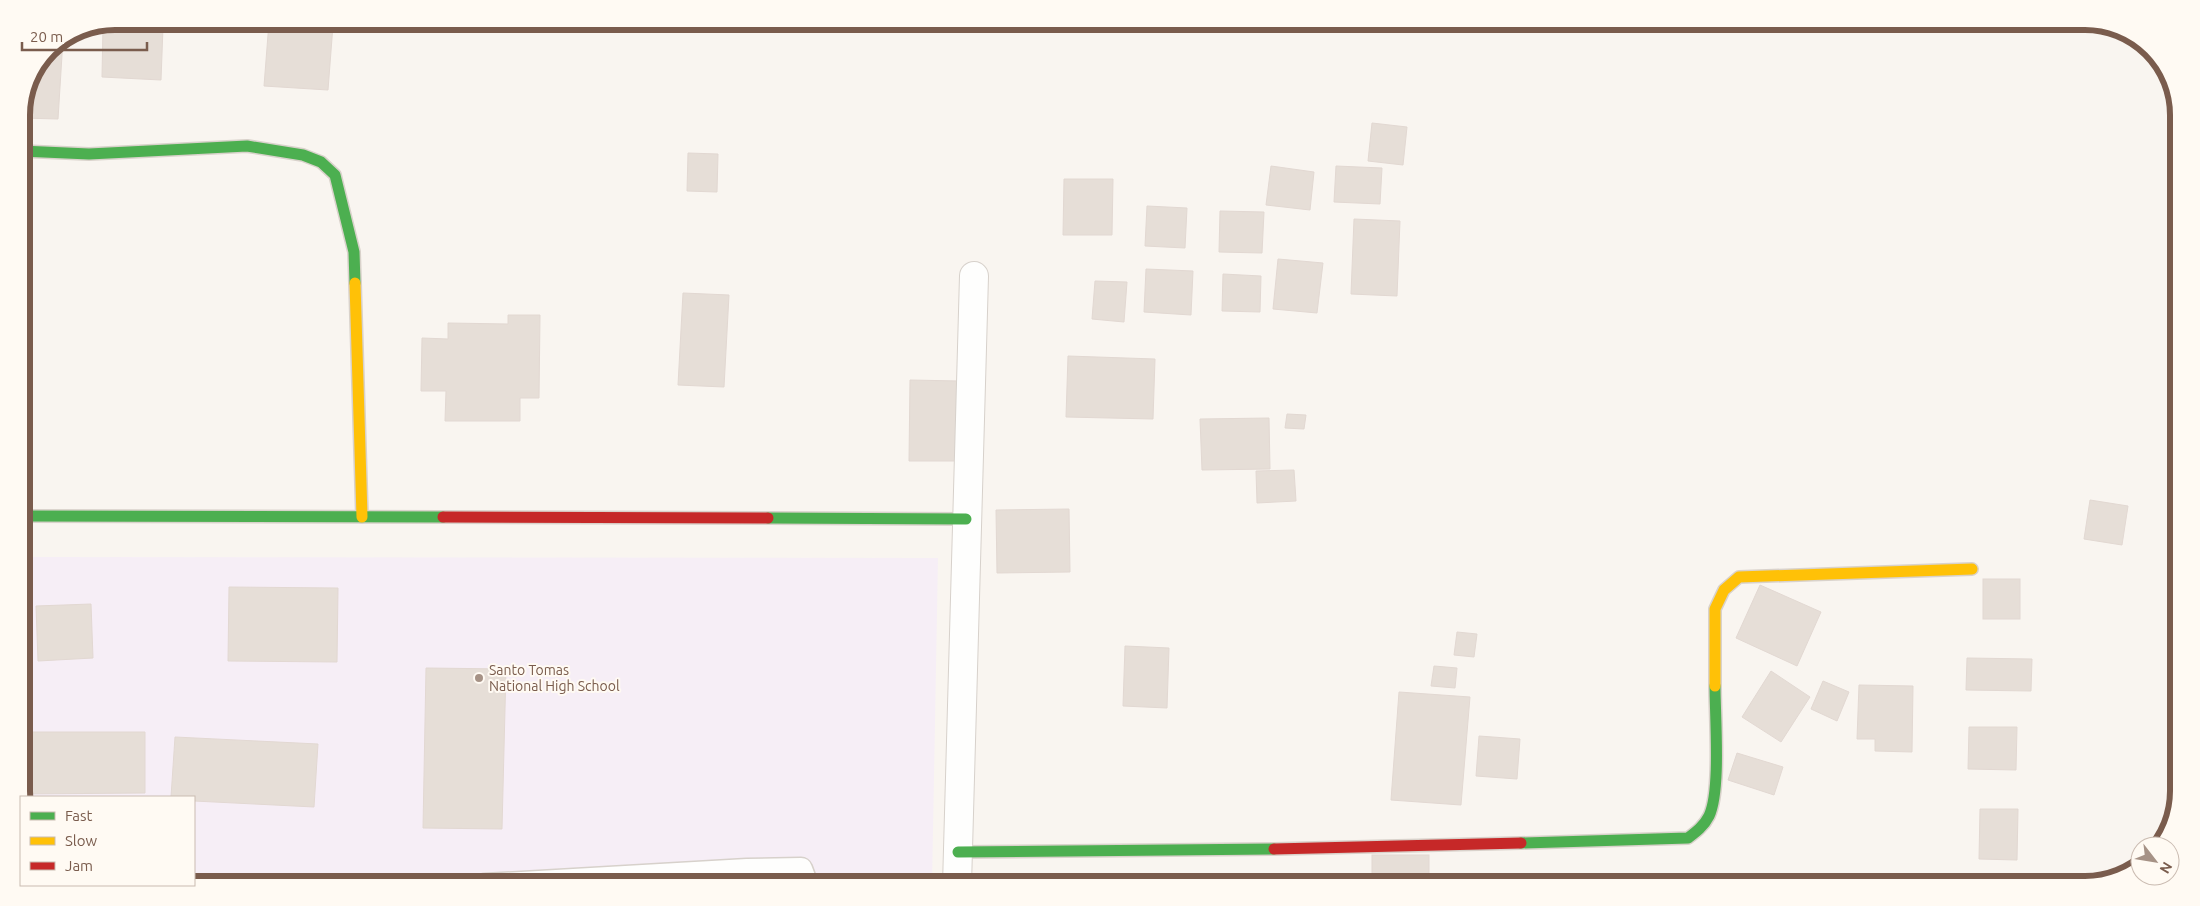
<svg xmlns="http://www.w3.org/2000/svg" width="2200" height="906" font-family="Ubuntu,sans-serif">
  <rect width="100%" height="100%" fill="#f9f5f0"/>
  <polygon fill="#f6eef6" points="21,557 938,558 932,885 194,885 194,797 21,797"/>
  <g fill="#e6ded7" stroke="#e2d8d2">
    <polygon points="269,22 333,25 328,90 264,86"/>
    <polygon points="103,25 163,27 161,80 102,77"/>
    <polygon points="63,39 58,119 21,118 21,109 49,48"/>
    <polygon points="1372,123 1407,127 1403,165 1368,161"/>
    <polygon points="688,153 718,154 717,192 687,191"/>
    <polygon points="1271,166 1314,172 1310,210 1266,205"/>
    <polygon points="1336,166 1382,168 1380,204 1334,202"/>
    <polygon points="1064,179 1113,179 1112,235 1063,235"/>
    <polygon points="1147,206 1187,208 1185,248 1145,246"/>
    <polygon points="1220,211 1264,212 1262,253 1219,252"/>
    <polygon points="1354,219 1400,221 1397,296 1351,294"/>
    <polygon points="1278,259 1323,263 1317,313 1273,309"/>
    <polygon points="1146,269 1193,271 1191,315 1144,312"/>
    <polygon points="1223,274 1261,276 1260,312 1222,311"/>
    <polygon points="1095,281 1127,282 1124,322 1092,319"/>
    <polygon points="683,293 729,295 724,387 678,385"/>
    <polygon points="508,315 540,315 539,398 520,398 520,421 445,421 446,391 421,391 422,338 448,339 448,323 508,324"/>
    <polygon points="1068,356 1155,359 1153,419 1066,417"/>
    <polygon points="910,380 959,381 957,461 909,461"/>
    <polygon points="1287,414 1306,415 1304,429 1285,428"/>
    <polygon points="1269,418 1270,469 1202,470 1200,419"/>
    <polygon points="1294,470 1296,501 1257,503 1256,471"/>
    <polygon points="2090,500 2128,506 2122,545 2084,539"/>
    <polygon points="1069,509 1070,572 997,573 996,510"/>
    <rect x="1983" y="579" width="37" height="40"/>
    <polygon points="1760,585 1821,612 1797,666 1736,638"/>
    <polygon points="229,587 338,588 337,662 228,661"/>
    <polygon points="91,604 93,658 38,661 36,606"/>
    <polygon points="1457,632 1477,634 1474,657 1454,655"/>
    <polygon points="1125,646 1169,648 1167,708 1123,706"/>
    <polygon points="1967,658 2032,659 2031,691 1966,690"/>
    <polygon points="1434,666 1457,668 1455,688 1431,686"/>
    <polygon points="426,668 506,669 502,829 423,828"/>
    <polygon points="1771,671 1810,697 1781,742 1742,717"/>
    <polygon points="1823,681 1849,692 1837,721 1811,709"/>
    <polygon points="1859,685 1913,686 1912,752 1875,751 1875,739 1857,739"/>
    <polygon points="1399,692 1470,697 1461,805 1391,800"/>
    <polygon points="1969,727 2017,727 2016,770 1968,769"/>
    <polygon points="21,732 145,732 145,793 21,794"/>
    <polygon points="1479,736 1520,739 1517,779 1476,776"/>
    <polygon points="175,737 318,744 314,807 194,801 194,797 171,797"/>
    <polygon points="1737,753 1783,767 1774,795 1728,780"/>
    <polygon points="1980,809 2018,809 2017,860 1979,859"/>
    <rect x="1372" y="855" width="57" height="30"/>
    <polygon points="1047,878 1047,885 986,885 986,882"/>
  </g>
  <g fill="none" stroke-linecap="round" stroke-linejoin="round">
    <g stroke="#d7d1cb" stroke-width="25">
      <polyline id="lane" points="485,885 747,870 801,869 807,885"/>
    </g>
    <g stroke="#d7d1cb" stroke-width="30">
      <polyline id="street" points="957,885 974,276"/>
    </g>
    <g stroke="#d9d2cb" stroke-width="14">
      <g id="fast">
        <polyline points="21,151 89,154 247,146 303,155 321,162 335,175 354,252 355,283"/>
        <polyline points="21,516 443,517"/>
        <polyline points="768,518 966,519"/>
        <path d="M1521,843L1688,838C1696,832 1704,826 1709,816C1721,791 1715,717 1715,686"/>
        <polyline points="958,852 1274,849"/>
      </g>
    </g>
    <g stroke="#d9d2cb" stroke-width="14">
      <g id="slow">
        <polyline points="355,283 362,517"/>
        <polyline points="1715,686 1715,609 1724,590 1739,577 1972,569"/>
      </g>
    </g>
    <g stroke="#d9d2cb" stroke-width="14">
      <g id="jam">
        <polyline points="443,517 768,518"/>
        <polyline points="1274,849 1521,843"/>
      </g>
    </g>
    <use href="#lane" stroke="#fefefd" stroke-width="22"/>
    <use href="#street" stroke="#fefefd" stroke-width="28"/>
    <use href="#fast" stroke="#4caf50" stroke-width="11"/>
    <use href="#slow" stroke="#ffc107" stroke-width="11"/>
    <use href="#jam" stroke="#c62828" stroke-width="11"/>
  </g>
  <circle fill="#a69286" stroke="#fffaf3" stroke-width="2" cx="479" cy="678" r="5"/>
  <g text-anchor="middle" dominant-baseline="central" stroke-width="4" stroke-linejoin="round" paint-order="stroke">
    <g font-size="14" fill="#7a5c4d" stroke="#fffaf3" text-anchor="start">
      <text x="489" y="670">Santo Tomas<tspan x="489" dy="16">National High School</tspan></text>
    </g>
  </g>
  <path d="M0 0H2200V906H0ZM115 30H2085A85 85 0 0 1 2170 115V791A85 85 0 0 1 2085 876H115A85 85 0 0 1 30 791V115A85 85 0 0 1 115 30Z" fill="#fffaf3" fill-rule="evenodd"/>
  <path fill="none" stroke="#7a5c4d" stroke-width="6" d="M115 30H2085A85 85 0 0 1 2170 115V791A85 85 0 0 1 2085 876H115A85 85 0 0 1 30 791V115A85 85 0 0 1 115 30Z"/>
  <rect x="20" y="796" width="175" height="90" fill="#fffaf3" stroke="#cabbb1"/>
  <rect x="30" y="812" width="25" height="8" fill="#4caf50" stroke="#cabbb1"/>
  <text x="65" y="821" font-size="15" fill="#7a5c4d">Fast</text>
  <rect x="30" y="837" width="25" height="8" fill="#ffc107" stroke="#cabbb1"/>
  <text x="65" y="846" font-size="15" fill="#7a5c4d">Slow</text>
  <rect x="30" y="862" width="25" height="8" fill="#c62828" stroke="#cabbb1"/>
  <text x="65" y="871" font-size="15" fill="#7a5c4d">Jam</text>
  <g transform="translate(2155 861) rotate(121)"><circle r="24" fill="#fffaf3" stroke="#cabbb1"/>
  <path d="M0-4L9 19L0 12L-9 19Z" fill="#a69286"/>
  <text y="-8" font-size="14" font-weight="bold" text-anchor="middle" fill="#7a5c4d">N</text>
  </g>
  <path d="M22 42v8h125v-8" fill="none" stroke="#7a5c4d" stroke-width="2.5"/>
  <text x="30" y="42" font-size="15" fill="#7a5c4d" stroke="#fffaf3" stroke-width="4" paint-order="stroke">20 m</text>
</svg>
